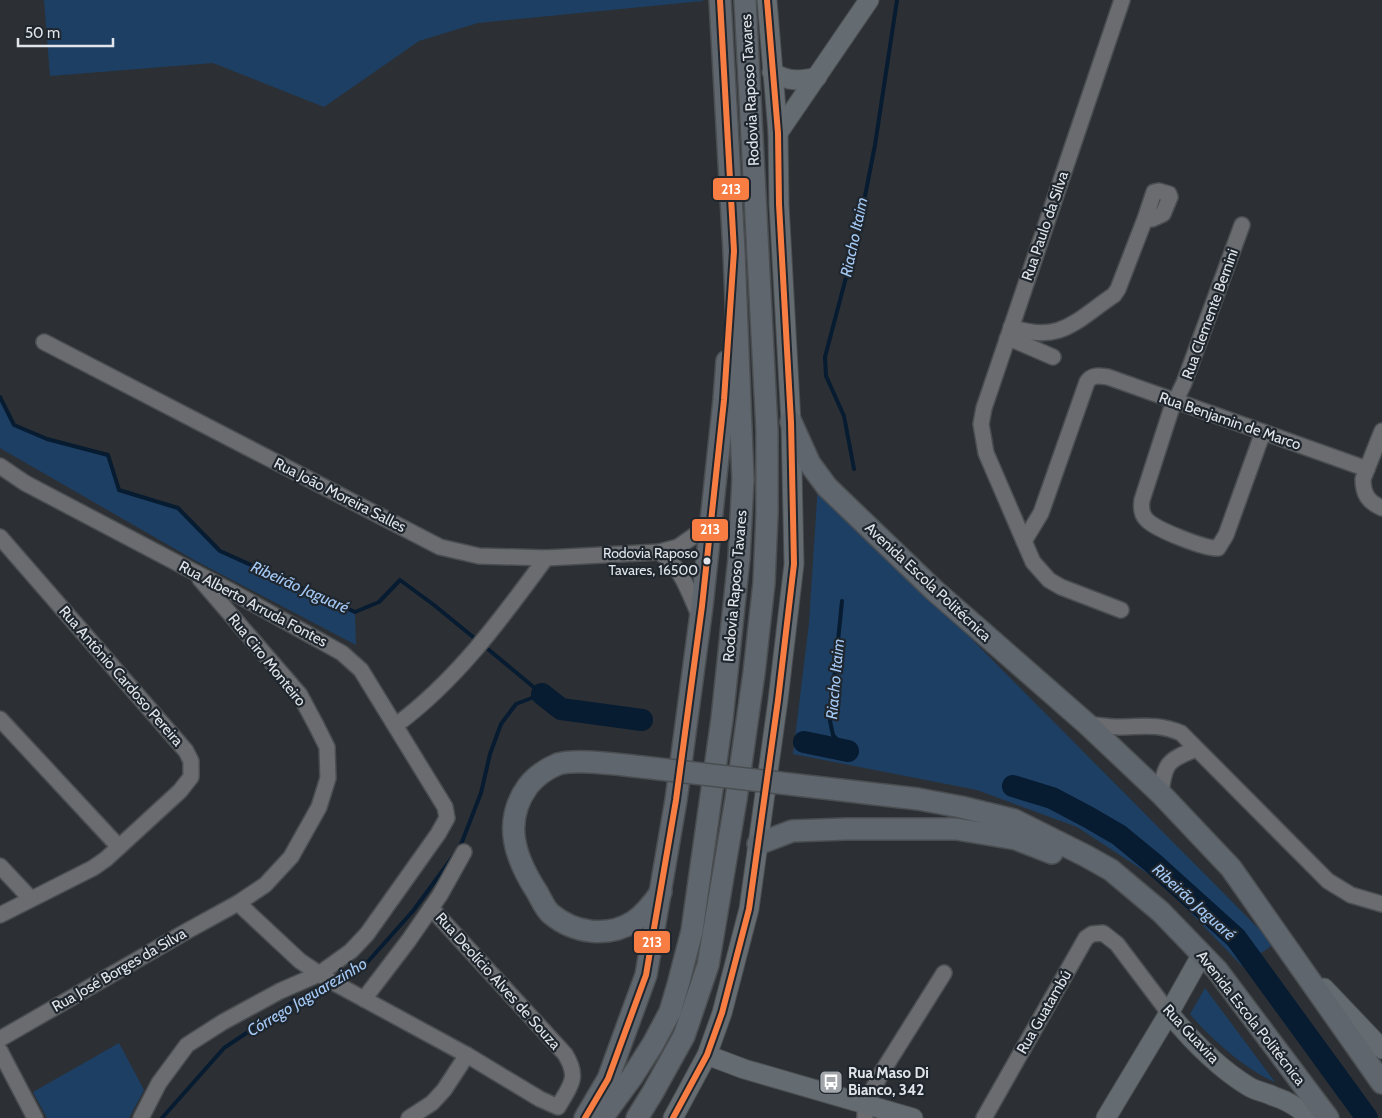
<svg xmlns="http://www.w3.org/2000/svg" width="1382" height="1118" font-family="Cabin,sans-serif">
  <rect width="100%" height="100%" fill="#2c3034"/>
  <g fill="#1d3f64">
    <polygon points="44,0 703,0 703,1 478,23 419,41 324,107 213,63 50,76"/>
    <polygon points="0,397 14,425 47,439 108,455 119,490 178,508 220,551 355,612 356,645 196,561 0,448"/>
    <polygon points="818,484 1274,944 1242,966 1161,882 1077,827 977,790 793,754 809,623"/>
    <path d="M1205,988L1275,1082C1247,1071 1209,1037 1190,1014Z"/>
    <polygon points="119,1043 144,1090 129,1118 47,1118 33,1092"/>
  </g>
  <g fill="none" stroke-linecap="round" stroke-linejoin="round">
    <g stroke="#071b31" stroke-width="4">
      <polyline points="0,397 14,425 47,439 108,455 119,490 178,508 220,551 355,612 379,602 400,580 434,605 478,641"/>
      <polyline points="854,469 844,416 826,376 825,357 858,232 875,145 897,0"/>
      <polyline points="842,601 830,721 833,735 848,751"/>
      <polyline points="336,980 364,966 413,911 460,847 481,793 490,754 501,724 516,704 542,694 483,645"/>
      <polyline points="162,1118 224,1048 290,1004 328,984"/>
    </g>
    <g stroke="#071b31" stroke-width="22">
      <polyline points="542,694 561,709 642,720"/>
      <polyline points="804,742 848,751"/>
      <polyline points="1013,786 1052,798 1088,817 1119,835 1153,863 1236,938 1367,1118"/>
    </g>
    <g stroke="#4a4e51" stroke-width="18">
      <g id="minor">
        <path d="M1242,225L1184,383L1171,410L1142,500C1141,507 1141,514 1146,519C1154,529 1205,549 1218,548L1226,535L1263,432"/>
        <path d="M1011,327C1061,344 1075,321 1114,295L1118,289L1145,219H1152L1163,214L1170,197L1169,194L1159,191L1154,192L1145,219"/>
        <polyline points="1007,339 1016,341 1053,357"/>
        <polyline points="44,342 440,547 479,556 546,558 659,552 678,547 711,524"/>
        <path d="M1382,431L1363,479C1363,494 1368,502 1382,508"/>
        <polyline points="0,466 25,483 236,594 342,653 361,670 445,807 447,818 438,834 367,934 351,951 319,974 280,991 223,1022 187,1045 159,1083 141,1118"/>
        <polyline points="0,537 186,751 191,761 191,777 180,791 106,859 93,868 0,915"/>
        <path d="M1024,541L1041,513L1087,382C1092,374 1100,376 1108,377L1367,469"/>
        <path d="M659,552C682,567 689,593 700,617"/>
        <polyline points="1121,610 1061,587 1049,580 1033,562 986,453 981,424 984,408 1122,0"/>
        <polyline points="0,719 119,847"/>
        <path d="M1087,724C1097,725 1108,727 1119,727C1142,727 1158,723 1181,733L1328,881L1351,895L1382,904"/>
        <path d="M396,725C457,680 502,618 546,558"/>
        <path d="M1161,794C1164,763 1168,760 1196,749"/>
        <polyline points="0,866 31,899"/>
        <path d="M238,903L300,961L327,979L467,1055L540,1099L558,1107C570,1086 580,1078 565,1054L431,908"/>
        <polyline points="364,999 409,940 440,895 464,852"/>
        <polyline points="0,1039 187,931 238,903 265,885 291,857 319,807 328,778 327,747 316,725 300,695 200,579"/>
        <polyline points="0,1051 35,1118"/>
        <polyline points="409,1118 432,1103 444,1090 467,1055"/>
        <polyline points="865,1118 865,1104 882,1072 944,973"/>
        <polyline points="984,1118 1086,938 1092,934 1103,933 1117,944 1169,1013"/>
      </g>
    </g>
    <g stroke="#4a4e51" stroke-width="21">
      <g id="major">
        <path d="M772,72C788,82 799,81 817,77"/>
        <polyline points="778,133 869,0"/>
        <polyline points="1324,988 1382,1049"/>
        <path d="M1169,1013C1192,1041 1217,1067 1248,1086C1255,1091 1265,1092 1273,1096C1285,1100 1300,1108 1309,1118"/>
        <polyline points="707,1055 744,1069 913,1118"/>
        <polyline points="673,1118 707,1055 722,1013 749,909 778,700 794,564 791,422 779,204 778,133 767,0"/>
        <polyline points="1106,1118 1169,1013 1202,954"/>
      </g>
    </g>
    <g stroke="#4a4e51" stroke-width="24">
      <g id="highway">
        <polyline points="791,422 810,464 827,487 934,590 1087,724 1161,794 1231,868 1382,1083"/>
        <path d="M642,767C621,765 576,758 558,764C546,769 536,776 528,786C502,822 515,858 537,892C541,899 545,909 551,914C574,933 607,938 633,922C644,915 654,902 661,892"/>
        <polyline points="875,794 918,799 961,807 1014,820 1086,856 1111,870 1161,912 1217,970 1328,1118"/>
        <polyline points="758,844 792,831 846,829 956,829 1016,839 1052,853"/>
        <polyline points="585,1118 608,1079 646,975 676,800 702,606 724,400 727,361"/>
        <polyline points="602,1118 632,1077 653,1044 670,1012 678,985 692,931 722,719 739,558 743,479 734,251 720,0"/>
        <polyline points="637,1118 653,1092 684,1036 708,965 736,799 754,673 764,583 767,514 767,431 745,0"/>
      </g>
    </g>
    <use href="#minor" stroke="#6a6c70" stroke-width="15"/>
    <use href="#major" stroke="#656c71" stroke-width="19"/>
    <use href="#highway" stroke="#5f666e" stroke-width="21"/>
    <g stroke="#4a4e51" stroke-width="24" stroke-linecap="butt">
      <polyline id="highway-bridge" points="642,767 875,794"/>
    </g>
    <use href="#highway-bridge" stroke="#5f666e" stroke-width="21"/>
    <g stroke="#1f262e" stroke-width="10">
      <g id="bus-1">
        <polyline points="585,1118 608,1079 646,975 676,800 702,606 724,400 734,251 720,0"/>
        <polyline points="673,1118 707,1055 722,1013 749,909 778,700 794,564 791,422 779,204 778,133 767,0"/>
      </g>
    </g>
    <use href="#bus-1" stroke="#f77d43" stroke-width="6"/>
  </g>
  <defs>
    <g id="bus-square" transform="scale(1.25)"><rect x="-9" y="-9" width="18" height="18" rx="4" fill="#a2a6ab" stroke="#1f262e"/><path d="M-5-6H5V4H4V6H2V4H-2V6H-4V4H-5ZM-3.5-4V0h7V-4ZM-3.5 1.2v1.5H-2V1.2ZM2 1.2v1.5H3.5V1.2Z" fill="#fff"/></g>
  </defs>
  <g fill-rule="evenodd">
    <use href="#bus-square" x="831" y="1082"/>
  </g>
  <circle fill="#e1e5eb" stroke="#1f262e" stroke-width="2" cx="707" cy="561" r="4.5"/>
  <g text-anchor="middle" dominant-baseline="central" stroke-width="4.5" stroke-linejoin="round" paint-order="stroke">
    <g font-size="14" fill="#e1e5eb" stroke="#1f262e" text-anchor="end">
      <text x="698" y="553">Rodovia Raposo<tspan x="698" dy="17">Tavares, 16500</tspan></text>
    </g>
    <g font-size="15" fill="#e1e5eb" stroke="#1f262e">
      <text transform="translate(750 90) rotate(-93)">Rodovia Raposo Tavares</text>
      <text transform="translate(1045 226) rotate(-71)">Rua Paulo da Silva</text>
      <text transform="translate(1210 314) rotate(-70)">Rua Clemente Bernini</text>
      <text transform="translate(1230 421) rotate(19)">Rua Benjamin de Marco</text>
      <text transform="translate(340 495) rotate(27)">Rua João Moreira Salles</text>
      <text transform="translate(928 582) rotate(43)">Avenida Escola Politécnica</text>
      <text transform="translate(735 586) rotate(-85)">Rodovia Raposo Tavares</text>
      <text transform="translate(253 604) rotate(28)">Rua Alberto Arruda Fontes</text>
      <text transform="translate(267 660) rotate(51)">Rua Ciro Monteiro</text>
      <text transform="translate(121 676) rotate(49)">Rua Antônio Cardoso Pereira</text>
      <text transform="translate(119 970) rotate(-30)">Rua José Borges da Silva</text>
      <text transform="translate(498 981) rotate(48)">Rua Deolício Alves de Souza</text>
      <text transform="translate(1044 1012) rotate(-60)">Rua Guatambú</text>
      <text transform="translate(1251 1018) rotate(52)">Avenida Escola Politécnica</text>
      <text transform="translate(1191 1034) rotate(47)">Rua Guavira</text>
    </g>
    <g font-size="15" font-weight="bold" fill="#e1e5eb" stroke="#1f262e" text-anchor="start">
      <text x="848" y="1073">Rua Maso Di<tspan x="848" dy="17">Bianco, 342</tspan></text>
    </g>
    <g font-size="16" font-style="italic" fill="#a4c9f5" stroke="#1f262e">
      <text transform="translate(854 237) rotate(-78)">Riacho Itaim</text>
      <text transform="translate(300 587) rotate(24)">Ribeirão Jaguaré</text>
      <text transform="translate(835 679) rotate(-85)">Riacho Itaim</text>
      <text transform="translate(1194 902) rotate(42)">Ribeirão Jaguaré</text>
      <text transform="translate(307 997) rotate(-31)">Córrego Jaguarezinho</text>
    </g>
  </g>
  <g stroke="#1f262e" stroke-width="2">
    <rect x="712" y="177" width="38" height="24" rx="5" fill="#f77d43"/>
    <rect x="691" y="518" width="38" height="24" rx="5" fill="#f77d43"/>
    <rect x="633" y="930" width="38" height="24" rx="5" fill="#f77d43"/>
  </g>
  <g font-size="14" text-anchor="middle" font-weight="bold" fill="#fff">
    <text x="731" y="194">213</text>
    <text x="710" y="534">213</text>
    <text x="652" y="947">213</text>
  </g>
  <path d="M18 38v8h95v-8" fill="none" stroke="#e1e5eb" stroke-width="2.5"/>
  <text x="25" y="38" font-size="15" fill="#e1e5eb" stroke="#1f262e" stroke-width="4" paint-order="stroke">50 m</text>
</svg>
